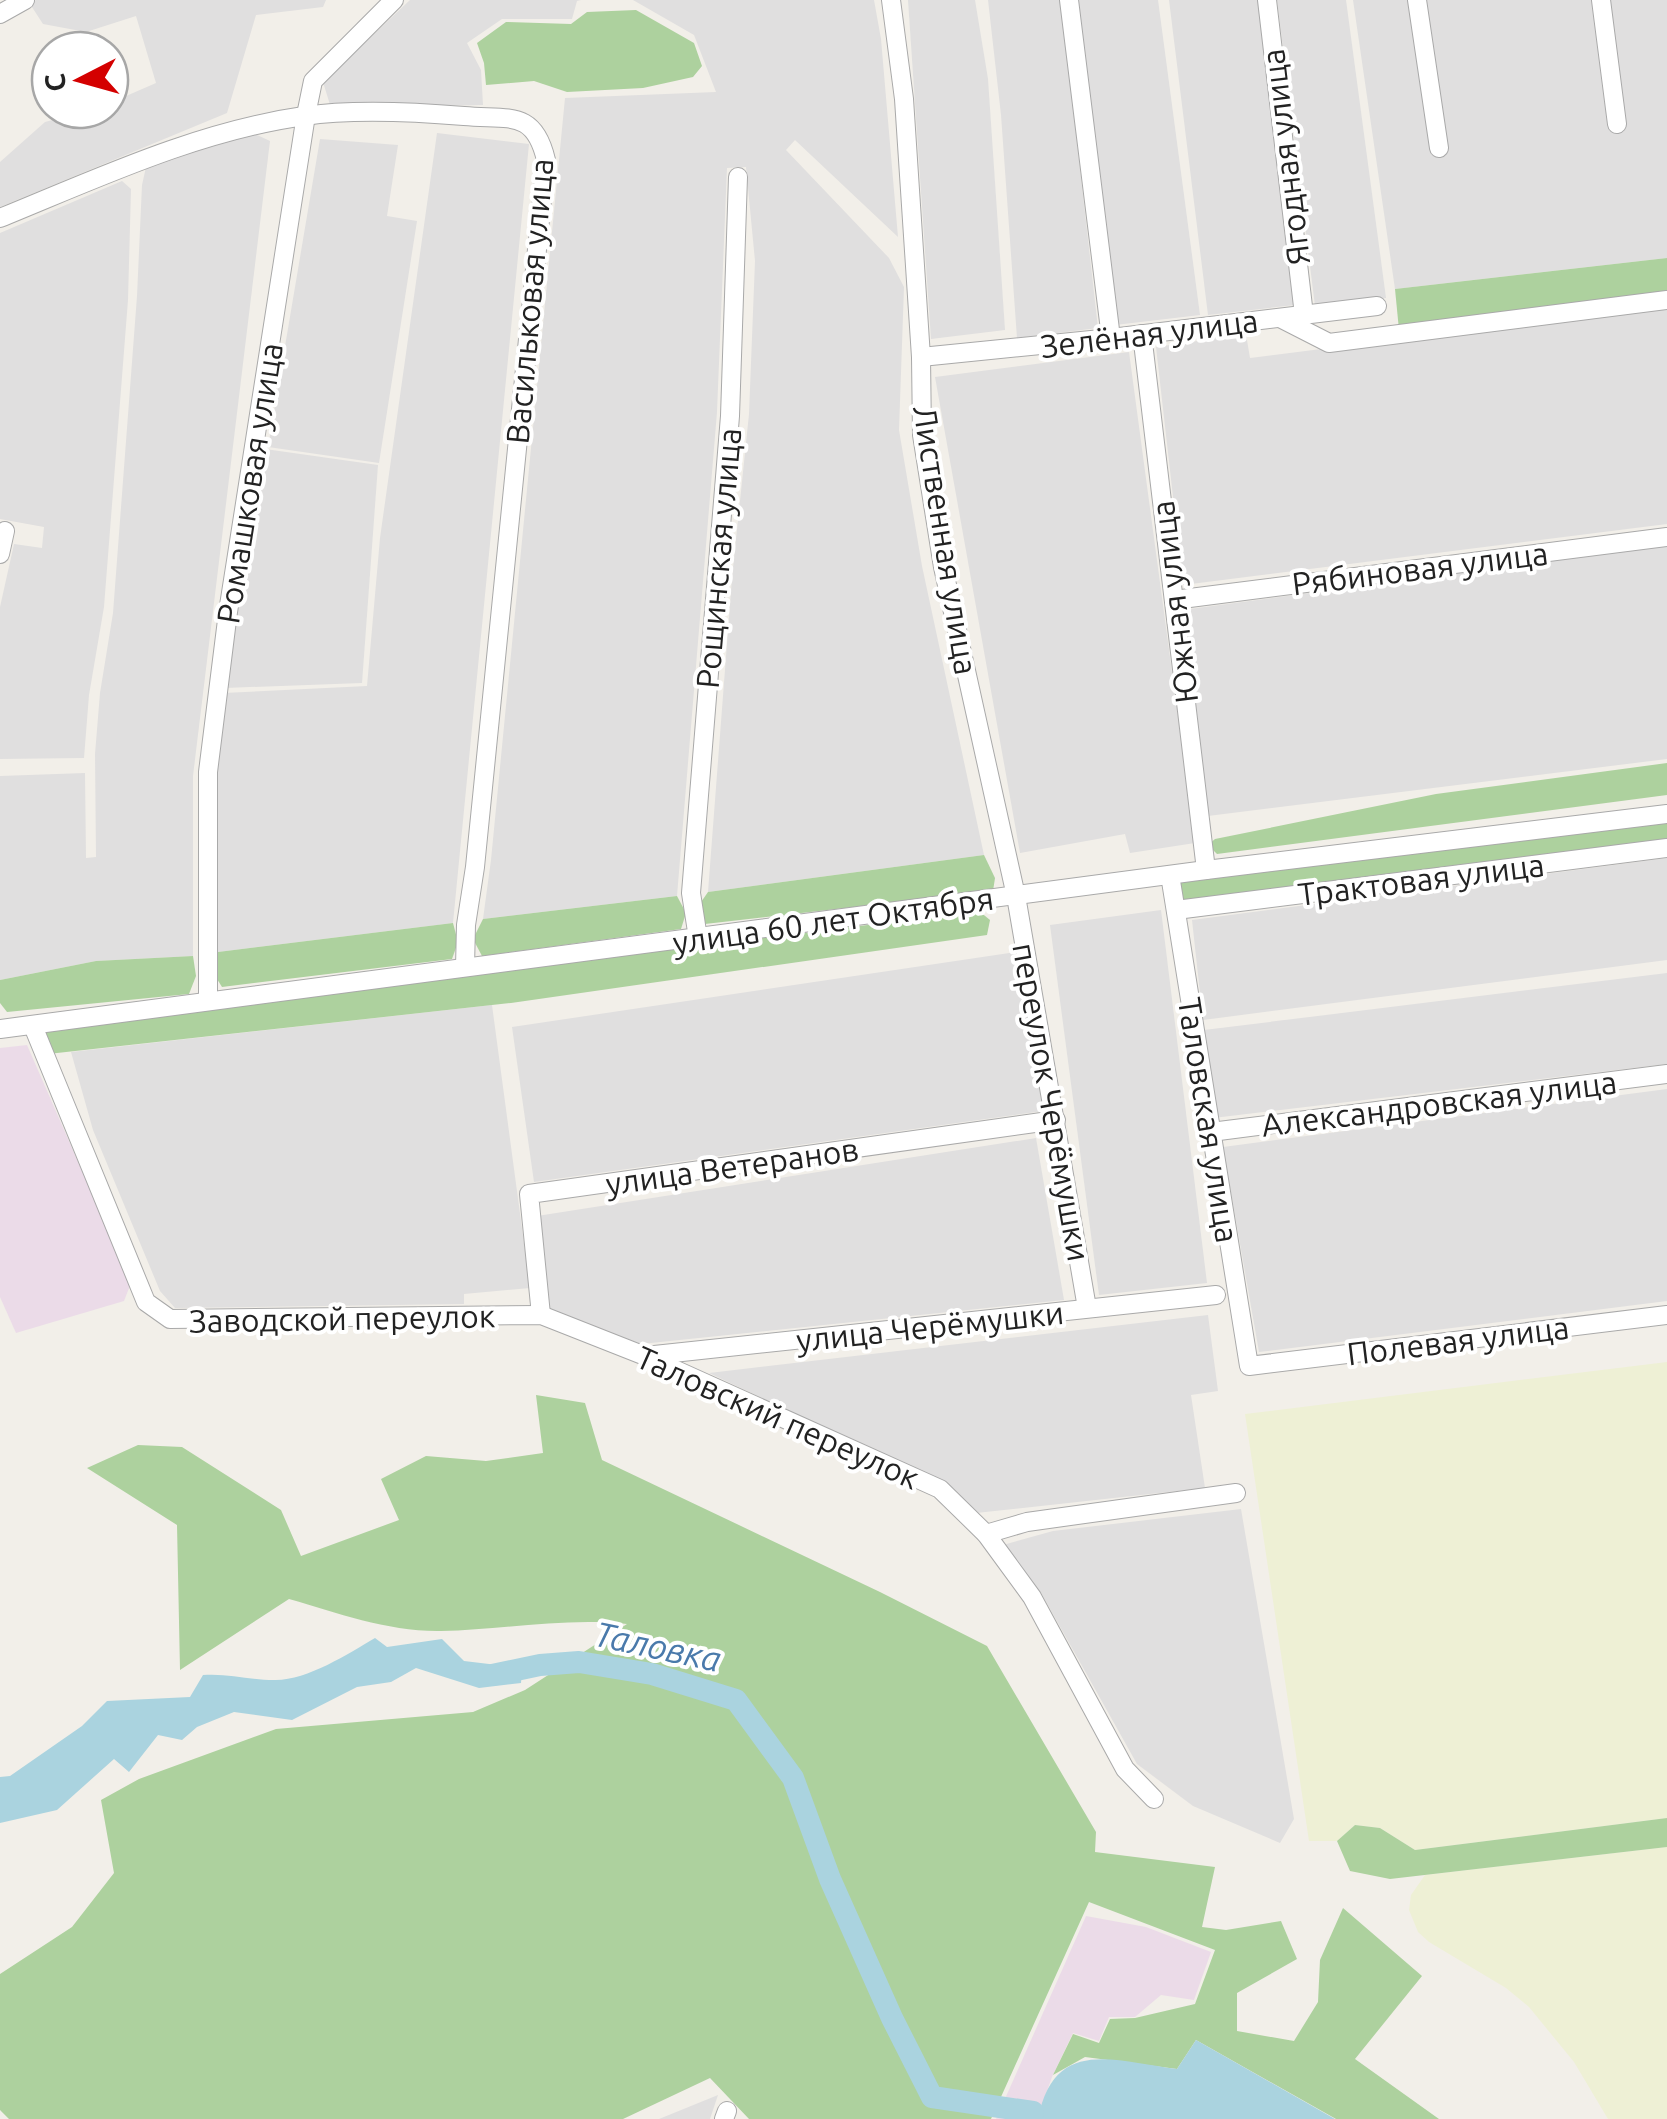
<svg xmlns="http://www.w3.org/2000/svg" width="1667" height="2119" font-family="Ubuntu,sans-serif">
  <rect width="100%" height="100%" fill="#f2efe9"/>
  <g fill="#e0dfdf">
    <polygon points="36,0 326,0 323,7 256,15 227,113 0,207 0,162 45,122 90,110 110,110 110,103 156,83 136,16 86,32 43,24 30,4"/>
    <polygon points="410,0 581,0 577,1 572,19 502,19 467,43 481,70 483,105 331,108 323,82"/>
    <polygon points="633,0 874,0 881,39 898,237 795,140 786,150 889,258 904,287 899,430 922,566 984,855 708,892 732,578 749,414 755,261 746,167 727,168 717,412 677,896 483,919 491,860 565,98 716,92 694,35"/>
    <polygon points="908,0 975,0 988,79 1005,330 931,339"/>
    <polygon points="988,0 1061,0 1098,328 1017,338 1001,115"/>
    <polygon points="1077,0 1158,0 1200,315 1115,325"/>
    <polygon points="1169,0 1259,0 1295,305 1208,315"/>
    <polygon points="1277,0 1346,0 1386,298 1315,306"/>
    <polygon points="1353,0 1667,0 1667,258 1395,289"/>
    <polygon points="437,133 529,144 453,923 218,952 215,784 223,693 367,686 380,538"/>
    <polygon points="255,134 270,141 193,776 193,956 96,961 0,980 0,776 85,773 86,858 96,857 95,754 100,693 113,613 137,296 142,185 146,167 239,135"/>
    <polygon points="320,139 398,145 387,216 417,221 379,463 268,447"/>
    <polygon points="122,181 131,189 128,300 104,607 89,695 84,758 0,759 0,607 14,544 42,548 44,527 0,519 0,233"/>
    <polygon points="1667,305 1667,524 1183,585 1156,347 1246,334 1250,358"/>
    <polygon points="1129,352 1195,843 1130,853 1125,834 1020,853 935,377"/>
    <polygon points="265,449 378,465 362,683 225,688"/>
    <polygon points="1667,545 1667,759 1208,816 1182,610"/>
    <polygon points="1667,858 1667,960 1203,1020 1192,920"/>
    <polygon points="1161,910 1207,1283 1099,1295 1050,925"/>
    <polygon points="1016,952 1043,1111 534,1182 512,1027"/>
    <polygon points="1667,973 1667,1064 1213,1118 1204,1030"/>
    <polygon points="492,1005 530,1288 464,1294 464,1304 175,1308 160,1291 93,1130 71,1052"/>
    <polygon points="1667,1089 1667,1301 1259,1352 1223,1147"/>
    <polygon points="1036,1138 1064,1300 641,1344 548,1309 537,1216"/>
    <polygon points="1208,1315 1218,1391 1191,1395 1205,1488 976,1513 953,1488 709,1373"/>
    <polygon points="1241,1509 1294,1819 1280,1843 1193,1806 1137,1764 1040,1591 1003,1545 1053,1531"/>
    <polygon points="718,2095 710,2119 659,2119"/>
  </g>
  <g fill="#ebdbe8">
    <polygon points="27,1045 131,1283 124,1301 16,1333 0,1297 0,1048"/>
    <polygon points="1086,1916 1146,1927 1211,1952 1194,2000 1161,1995 1135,2017 1109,2017 1099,2041 1073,2033 1052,2077 1037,2119 996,2119"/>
  </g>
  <g fill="#eef0d5">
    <polygon points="1667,1362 1667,1818 1415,1850 1380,1828 1355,1825 1337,1841 1309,1841 1245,1414"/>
    <polygon points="1667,1847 1667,2119 1608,2119 1574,2062 1529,2007 1506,1988 1429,1942 1418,1932 1409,1910 1411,1895 1425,1875"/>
  </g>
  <g fill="#add19e">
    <polygon points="636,10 694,43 702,66 693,77 643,88 567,92 534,81 486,85 484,63 477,43 506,22 571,24 587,12"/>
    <polygon points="1667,258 1667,296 1399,330 1395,289"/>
    <polygon points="1667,763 1667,795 1217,854 1208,845 1215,839 1436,794"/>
    <polygon points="1667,819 1667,846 1178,905 1179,882"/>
    <polygon points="984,855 995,878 993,891 705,924 699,905 708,892"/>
    <polygon points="677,896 686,913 681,929 482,956 473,939 483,919"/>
    <polygon points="979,911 990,920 987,935 511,1003 48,1054 41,1034 60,1026"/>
    <polygon points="453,923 458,942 452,959 222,987 212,971 218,952"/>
    <polygon points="193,956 196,976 189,994 7,1012 0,1003 0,980 96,961"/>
    <path d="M536,1395L585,1403L602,1460L880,1592L987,1646L1096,1832L1095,1852L1215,1867L1202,1927L1226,1930L1281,1921L1297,1959L1237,1993V2031L1294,2041L1318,2002L1320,1960L1343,1908L1422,1976L1355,2059L1439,2119H1336L1196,2040L1177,2069L1085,2057L1053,2075L1073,2034L1099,2043L1110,2019L1135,2018L1195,2004L1215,1950L1089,1902L991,2119H749L710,2078L623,2119H9L0,2110V1974L72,1927L114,1873L101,1800L139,1779L276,1729L473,1712L525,1690L627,1624C566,1617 502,1630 441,1631C389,1632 338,1613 289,1599L180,1670L177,1525L87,1468L138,1445L182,1447L281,1510L301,1556L399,1520L381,1479L426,1456L486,1461L543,1453Z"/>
    <polygon points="1667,1818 1667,1847 1390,1879 1350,1871 1337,1841 1355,1825 1380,1828 1415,1850"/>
  </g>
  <g fill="#aad3df">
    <path d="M375,1638L387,1647L442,1639L464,1661L522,1668L521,1683L479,1688L416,1668L391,1682L357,1687L292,1720L234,1712L197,1727L182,1740L158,1735L129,1772L114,1759L57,1810L0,1823V1777L10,1776L82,1726L107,1701L190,1697L203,1675C227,1673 249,1680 274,1680C306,1681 348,1654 375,1638Z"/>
    <path d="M1196,2040L1335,2119H1038C1054,2036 1115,2061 1177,2069Z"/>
  </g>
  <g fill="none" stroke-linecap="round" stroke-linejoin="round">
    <polyline stroke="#aad3df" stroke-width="22" points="492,1675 540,1665 579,1662 652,1674 736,1700 793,1778 830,1879 892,2018 932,2097 1033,2112"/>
    <g stroke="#a9a9a9" stroke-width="20">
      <g id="minor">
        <polyline points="891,0 904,99 921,357 922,435 943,567 1016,896 1087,1308"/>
        <polyline points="1069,0 1111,338"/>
        <polyline points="1267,0 1304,315"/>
        <polyline points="1417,0 1439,148"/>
        <polyline points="1601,0 1617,124"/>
        <polyline points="0,14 25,0"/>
        <path d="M0,218C98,178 198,131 304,116C351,109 416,112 464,116C509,120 534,109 546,160L475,867L466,925L465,967"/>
        <polyline points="1280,318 1329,343 1667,300"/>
        <polyline points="1142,334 1206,870"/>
        <polyline points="921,357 1111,338 1377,306"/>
        <polyline points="0,554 5,531"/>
        <polyline points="1174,600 1667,537"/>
        <polyline points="1170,875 1249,1366 1667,1315"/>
        <polyline points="1176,910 1667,848"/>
        <polyline points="698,938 691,893 730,416 738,177"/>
        <polyline points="208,1001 208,772 228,612 306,115 313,81 394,0"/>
        <polyline points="33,1026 146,1302 170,1319 541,1315 645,1356 940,1489 986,1534 1032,1597 1125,1769 1154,1799"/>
        <polyline points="0,1029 1206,870 1667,814"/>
        <polyline points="1211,1132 1667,1074"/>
        <polyline points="541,1315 529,1194 1056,1120"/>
        <polyline points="645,1356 1216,1295"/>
        <polyline points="986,1534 1027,1522 1236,1493"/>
        <polyline points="724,2119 727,2111"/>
      </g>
    </g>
    <use href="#minor" stroke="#fff" stroke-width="18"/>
  </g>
  <g text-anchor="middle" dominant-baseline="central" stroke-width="8" stroke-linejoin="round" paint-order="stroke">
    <g font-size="32" fill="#222" stroke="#fff">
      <text transform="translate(1285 157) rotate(-97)">Ягодная улица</text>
      <text transform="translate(529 301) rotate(-85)">Васильковая улица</text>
      <text transform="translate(1149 333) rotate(-7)">Зелёная улица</text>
      <text transform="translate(249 483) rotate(-81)">Ромашковая улица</text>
      <text transform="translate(946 540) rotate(81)">Лиственная улица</text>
      <text transform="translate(718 558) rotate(-85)">Рощинская улица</text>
      <text transform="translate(1420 568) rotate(-7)">Рябиновая улица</text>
      <text transform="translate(1174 602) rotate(-97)">Южная улица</text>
      <text transform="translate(1421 879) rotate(-7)">Трактовая улица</text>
      <text transform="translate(833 920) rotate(-8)">улица 60 лет Октября</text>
      <text transform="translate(1052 1102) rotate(80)">переулок Черёмушки</text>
      <text transform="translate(1439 1103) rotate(-7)">Александровская улица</text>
      <text transform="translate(1209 1120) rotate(81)">Таловская улица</text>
      <text transform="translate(732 1166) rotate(-8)">улица Ветеранов</text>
      <text transform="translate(342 1318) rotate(-1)">Заводской переулок</text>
      <text transform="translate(930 1326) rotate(-6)">улица Черёмушки</text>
      <text transform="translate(1458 1340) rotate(-7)">Полевая улица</text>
      <text transform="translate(778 1417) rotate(24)">Таловский переулок</text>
    </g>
    <g font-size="35" font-style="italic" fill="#4a7aab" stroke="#fff">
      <text transform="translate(658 1646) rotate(12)">Таловка</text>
    </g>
  </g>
  <g transform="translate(80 80) rotate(264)"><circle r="48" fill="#ffffff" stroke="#a7a7a7" stroke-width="2.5"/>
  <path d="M0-8L18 38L0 25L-18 38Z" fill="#d40000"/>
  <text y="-15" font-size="28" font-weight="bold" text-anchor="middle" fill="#222222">С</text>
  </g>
</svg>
